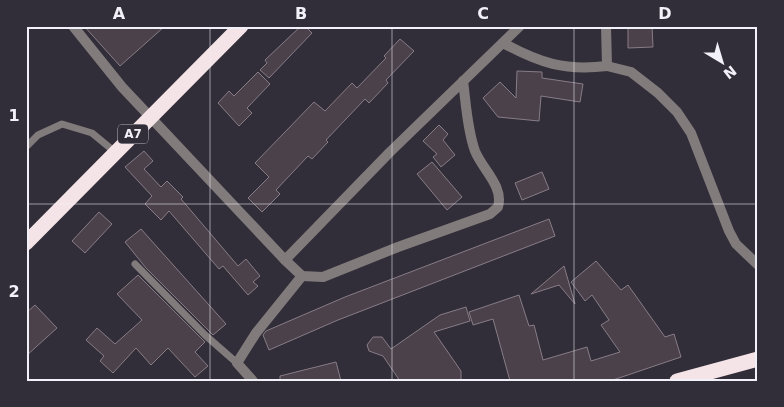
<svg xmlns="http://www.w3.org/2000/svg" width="784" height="407" font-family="'DejaVu Sans',sans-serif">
  <rect width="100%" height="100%" fill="#312e39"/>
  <g fill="#4a414a" stroke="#887d87">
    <polygon points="84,26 165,26 120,66"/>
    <polygon points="301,26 305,26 312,33 269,78 260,70 267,63 265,60"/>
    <polygon points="628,26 652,26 653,47 628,48"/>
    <polygon points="400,39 414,51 386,80 388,83 369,103 365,99 326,140 328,142 312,159 308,156 276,190 280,194 262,212 248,198 269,177 255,163 314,102 325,111 352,83 357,88 386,58 384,56"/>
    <polygon points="517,71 542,72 542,78 583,84 580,102 541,96 539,121 498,117 483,98 500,82 516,98"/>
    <polygon points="258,72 270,84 247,108 252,113 239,126 218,103 229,91 234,96"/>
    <polygon points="439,125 448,134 443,140 455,155 441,167 433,157 437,154 423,141"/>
    <polygon points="144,151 153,161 144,169 161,187 167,181 183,197 181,199 238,266 246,259 260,276 253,282 258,286 248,295 223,266 219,269 169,211 161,220 145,204 152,196 125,167"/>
    <polygon points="432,162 462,197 447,210 417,174"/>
    <polygon points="542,172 549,189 522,200 515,183"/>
    <polygon points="99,212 112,224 85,253 72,241"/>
    <polygon points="549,219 555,236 338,320 269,350 263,335 266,331 345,297"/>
    <polygon points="141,229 226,324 213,335 146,268 125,242"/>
    <polygon points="596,261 621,290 628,285 665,337 674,334 681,357 610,381 510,381 493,319 473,325 469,312 519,295 529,326 534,325 543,360 587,347 591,361 620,352 601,325 609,320 592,295 585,301 571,282"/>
    <polygon points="564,266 575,304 559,285 531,294"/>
    <polygon points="138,275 205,342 195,352 208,366 195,377 168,348 151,365 136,348 113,373 100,361 104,356 86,340 97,328 115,344 142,320 117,294"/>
    <polygon points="35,305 57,328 26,356 26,313"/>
    <polygon points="466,307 470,321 434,332 461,371 461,381 400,381 383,356 369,351 367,345 373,337 382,337 391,349 440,315"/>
    <polygon points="336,362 341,381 280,381 280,376"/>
  </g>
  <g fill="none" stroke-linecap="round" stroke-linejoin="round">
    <g stroke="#827b7c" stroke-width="7">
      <polyline points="26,147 38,135 62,124 92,133 115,152"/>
      <polyline points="135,264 205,335 237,363"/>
    </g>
    <g stroke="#827b7c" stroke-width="10">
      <path d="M73,26L122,87L285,260L302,276L323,277L398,247L490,214L498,207C504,186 482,169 475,151C467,129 466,103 463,81"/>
      <path d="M503,43C540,63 564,71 607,66L606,26"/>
      <polyline points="607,66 631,72 658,93 677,112 691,133 729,231 736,244 758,265"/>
      <polyline points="285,260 390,152 520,26"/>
      <polyline points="253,381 237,363 256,333 302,276"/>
    </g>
    <g stroke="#f5e4e7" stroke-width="15">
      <polyline points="26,243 241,26"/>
      <polyline points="677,381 758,359"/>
    </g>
  </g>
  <path fill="none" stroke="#f2f0f8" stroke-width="1" stroke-opacity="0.55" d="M210,26V381M392,26V381M574,26V381M26,204H758"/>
  <g text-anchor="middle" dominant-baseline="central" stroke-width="4.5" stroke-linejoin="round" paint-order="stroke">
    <rect fill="#312e39" stroke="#b8b6bf" stroke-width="1" x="118" y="124.5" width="30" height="19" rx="4"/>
    <g font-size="12" font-weight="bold" fill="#f2f0f8">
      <text x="133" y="134">A7</text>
    </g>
  </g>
  <rect width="784" height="407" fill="none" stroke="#312e39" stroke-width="55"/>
  <g transform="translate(722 62) rotate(142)" stroke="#312e39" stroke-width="4" paint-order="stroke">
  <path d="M0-4L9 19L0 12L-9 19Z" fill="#f2f0f8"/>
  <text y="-8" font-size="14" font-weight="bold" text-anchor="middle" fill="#f2f0f8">N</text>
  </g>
  <rect x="28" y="28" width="728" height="352" fill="none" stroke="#f2f0f8" stroke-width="2"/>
  <g font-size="16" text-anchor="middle" font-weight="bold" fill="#f2f0f8">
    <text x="119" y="19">A</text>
    <text x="301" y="19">B</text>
    <text x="483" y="19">C</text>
    <text x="665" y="19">D</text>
    <text x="14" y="121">1</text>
    <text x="14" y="297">2</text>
  </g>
</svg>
